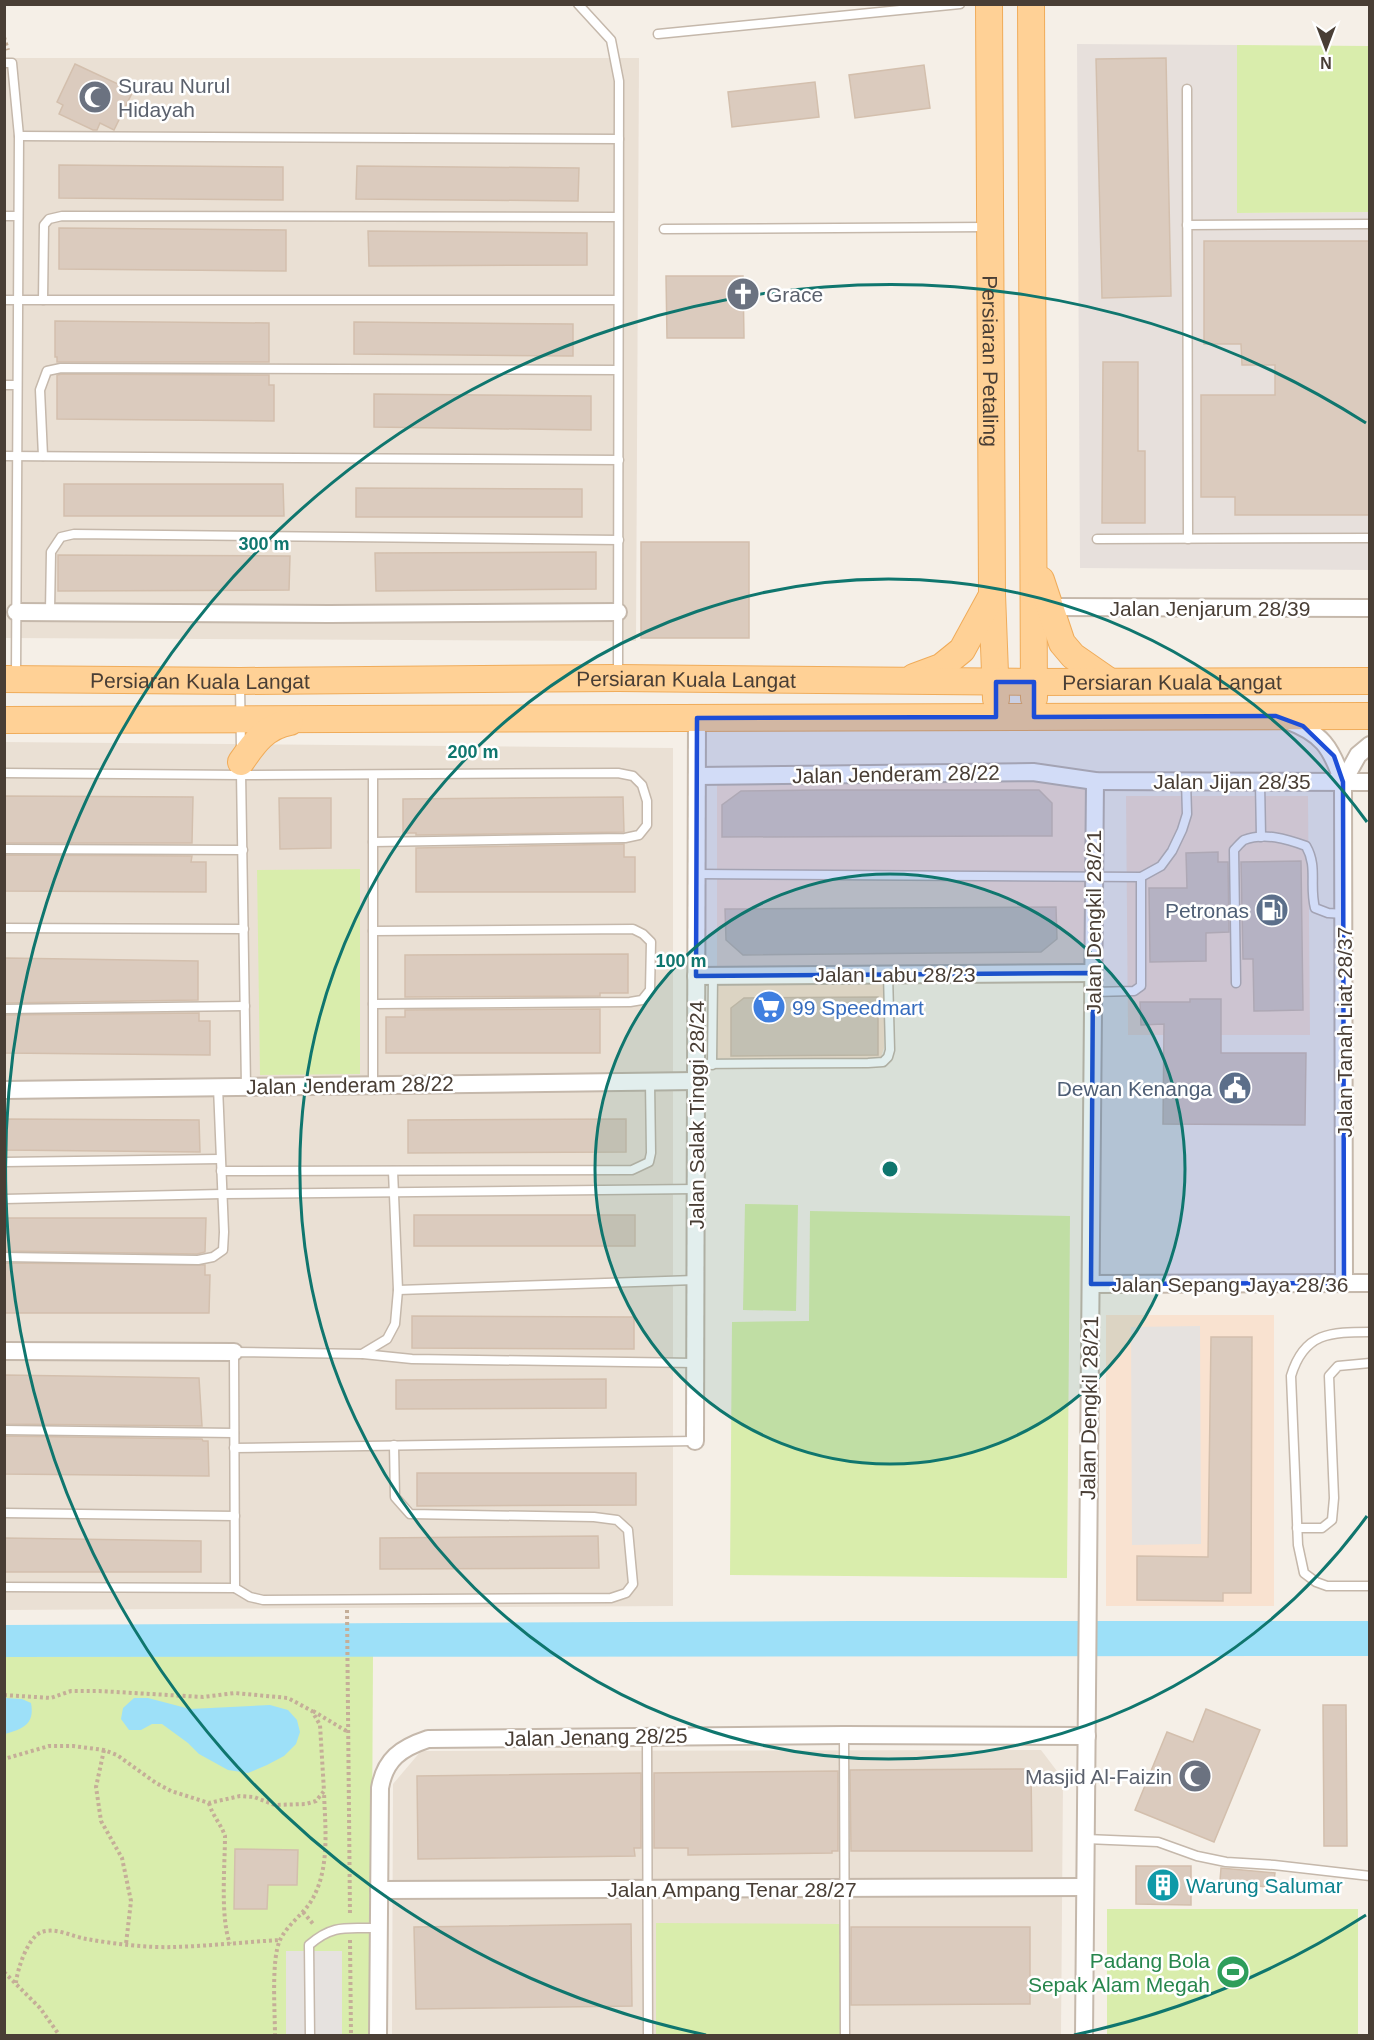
<svg xmlns="http://www.w3.org/2000/svg" width="1374" height="2040" font-family="Arial,sans-serif">
  <rect width="100%" height="100%" fill="#f5efe7"/>
  <g fill="#eae0d4">
    <polygon points="5,58 639,58 636,641 5,638"/>
    <polygon points="5,742 673,748 673,1606 5,1610"/>
    <polygon points="1041,1750 1063,1779 1061,2035 392,2036 393,1784 421,1751"/>
  </g>
  <g fill="#f9e2d0">
    <polygon points="1035,780 1088,788 1086,965 884,967 884,1048 881,1057 869,1060 717,1060 717,784"/>
    <polygon points="1126,796 1308,796 1310,1035 1128,1035"/>
    <rect x="1106" y="1315" width="168" height="291"/>
  </g>
  <polygon fill="#e7e0dc" points="1077,44 1237,45 1237,213 1369,212 1369,570 1080,568"/>
  <g fill="#d9edac">
    <polygon points="1237,45 1369,46 1369,212 1237,213"/>
    <polygon points="360,869 360,1074 260,1075 257,870"/>
    <polygon points="745,1204 798,1205 796,1311 743,1310"/>
    <polygon points="810,1211 1070,1216 1067,1578 730,1575 732,1322 809,1321"/>
    <polygon points="373,1655 371,2035 5,2035 4,1657"/>
    <rect x="1107" y="1909" width="251" height="126"/>
    <polygon points="656,1923 840,1924 841,2035 656,2035"/>
  </g>
  <g fill="#e6e2df">
    <polygon points="1200,1326 1201,1544 1132,1545 1131,1327"/>
    <polygon points="286,1951 342,1951 342,2035 286,2036"/>
  </g>
  <g fill="#9de0f8">
    <polygon points="852,1621 1369,1621 1370,1656 5,1657 4,1625"/>
    <path d="M5,1698L22,1699L31,1703C35,1724 23,1729 5,1734Z"/>
    <polygon points="134,1698 148,1698 190,1709 270,1705 288,1710 297,1720 300,1732 296,1744 284,1756 267,1765 248,1773 228,1770 199,1754 188,1743 162,1724 152,1724 141,1730 129,1730 121,1719 123,1708"/>
  </g>
  <g fill="#dbcbbe" stroke="#d3bfad" stroke-width="1.5">
    <polygon points="1166,58 1171,296 1102,298 1096,59"/>
    <polygon points="75,64 133,91 114,130 100,123 97,130 93,130 59,114 63,105 57,102"/>
    <polygon points="924,65 930,108 855,118 849,75"/>
    <polygon points="815,82 819,117 732,127 728,92"/>
    <polygon points="59,165 283,167 283,200 59,198"/>
    <polygon points="357,166 579,168 578,201 356,199"/>
    <polygon points="59,228 286,230 286,271 59,269"/>
    <polygon points="368,231 587,233 587,265 369,266"/>
    <polygon points="1204,241 1370,241 1370,515 1235,515 1235,497 1201,497 1201,395 1275,395 1275,365 1242,365 1241,344 1204,344"/>
    <polygon points="666,276 743,276 744,338 667,338"/>
    <polygon points="55,321 269,323 269,362 57,362 57,357 55,357"/>
    <polygon points="354,322 573,324 573,356 354,354"/>
    <polygon points="1103,362 1138,362 1138,451 1145,451 1145,523 1102,523"/>
    <polygon points="62,374 269,375 269,385 274,385 274,421 57,419 57,375"/>
    <polygon points="374,394 591,396 591,430 374,427"/>
    <polygon points="64,484 283,484 284,516 64,516"/>
    <polygon points="356,488 582,489 582,517 356,517"/>
    <rect x="641" y="542" width="108" height="96"/>
    <polygon points="596,552 596,589 376,591 375,553"/>
    <polygon points="58,555 290,556 289,590 58,591"/>
    <polygon points="820,790 1039,790 1052,803 1052,836 722,837 722,805 741,791"/>
    <polygon points="4,796 193,797 192,843 4,843"/>
    <polygon points="623,797 624,832 416,835 416,833 403,833 403,799"/>
    <polygon points="279,798 331,798 331,848 280,849"/>
    <polygon points="624,844 624,857 635,857 635,892 416,892 416,848"/>
    <polygon points="1218,852 1218,862 1228,862 1229,932 1206,933 1206,961 1150,962 1149,888 1187,888 1186,853"/>
    <polygon points="4,855 192,856 191,862 206,862 206,892 4,891"/>
    <polygon points="1301,861 1303,1010 1254,1011 1253,959 1243,959 1241,862"/>
    <polygon points="1056,907 1057,939 1041,952 743,955 726,940 725,909"/>
    <polygon points="628,954 628,993 600,993 600,996 405,997 405,955"/>
    <polygon points="4,958 198,961 198,1000 4,1003"/>
    <polygon points="878,997 878,1055 731,1056 731,1008 744,998"/>
    <polygon points="1190,999 1221,999 1221,1053 1306,1053 1305,1125 1163,1124 1164,1024 1141,1025 1140,1002 1190,1002"/>
    <polygon points="600,1009 600,1053 386,1053 386,1017 405,1017 405,1010"/>
    <polygon points="199,1013 199,1021 210,1021 210,1055 4,1053 4,1015"/>
    <polygon points="4,1119 199,1120 200,1152 4,1150"/>
    <polygon points="626,1119 626,1152 408,1153 408,1120"/>
    <rect x="414" y="1215" width="221" height="31"/>
    <polygon points="4,1218 206,1218 205,1252 197,1254 4,1251"/>
    <polygon points="4,1263 205,1265 205,1275 210,1275 209,1313 4,1313"/>
    <polygon points="412,1316 634,1317 634,1349 412,1348"/>
    <polygon points="1211,1337 1252,1337 1251,1593 1223,1593 1223,1601 1137,1600 1137,1556 1208,1557"/>
    <polygon points="4,1375 199,1378 202,1426 4,1424"/>
    <polygon points="606,1379 606,1408 396,1409 396,1380"/>
    <polygon points="4,1436 202,1439 203,1441 208,1441 209,1476 4,1474"/>
    <polygon points="417,1473 636,1473 636,1505 417,1506"/>
    <polygon points="598,1536 599,1568 380,1569 380,1538"/>
    <polygon points="4,1538 201,1541 201,1572 4,1572"/>
    <polygon points="1323,1705 1346,1705 1347,1846 1324,1846"/>
    <polygon points="1206,1709 1260,1730 1214,1842 1135,1810 1167,1732 1193,1742"/>
    <polygon points="1031,1769 1032,1851 851,1851 850,1770"/>
    <polygon points="838,1771 838,1851 832,1851 832,1853 688,1855 688,1848 654,1848 654,1773"/>
    <polygon points="641,1773 641,1848 634,1848 635,1856 418,1859 417,1776"/>
    <polygon points="235,1849 298,1850 297,1885 268,1885 267,1909 234,1909"/>
    <polygon points="1136,1866 1191,1866 1191,1905 1136,1904"/>
    <polygon points="1221,1868 1275,1873 1273,1888 1220,1881"/>
    <polygon points="631,1924 632,2006 416,2009 414,1927"/>
    <polygon points="851,1927 1030,1927 1030,2004 851,2005"/>
  </g>
  <g fill="none" stroke-linecap="round" stroke-linejoin="round">
    <g stroke="#c5b8ab" stroke-width="11">
      <g id="lane">
        <polyline points="578,4 611,40 619,81 618,675"/>
        <polyline points="658,34 960,4"/>
        <polyline points="4,63 12,63 19,136 16,676"/>
        <polyline points="1187,89 1188,539"/>
        <polyline points="19,136 619,139"/>
        <polyline points="4,216 18,216"/>
        <polyline points="1187,225 1370,224"/>
        <polyline points="664,229 988,227"/>
        <polyline points="4,300 618,300"/>
        <polyline points="43,300 44,225 49,219 62,216 618,217"/>
        <polyline points="4,385 17,385"/>
        <polyline points="4,456 619,460"/>
        <polyline points="43,456 40,390 47,371 61,368 618,370"/>
        <polyline points="1097,539 1370,538"/>
        <polyline points="50,611 51,552 61,537 74,534 619,540"/>
        <polyline points="240,685 241,750"/>
        <polyline points="241,772 246,1087"/>
        <polyline points="4,773 242,775 618,773 633,776 642,785 647,801 647,825 639,835 625,838 373,842"/>
        <polyline points="1260,782 1261,837"/>
        <polyline points="4,849 243,850"/>
        <polyline points="697,874 1141,877 1161,866 1172,851 1182,830 1187,814 1186,781"/>
        <polyline points="4,928 244,929"/>
        <path d="M1236,983L1234,850C1237,847 1241,842 1244,840C1264,832 1287,839 1306,846C1318,867 1309,885 1315,908L1328,913L1344,914"/>
        <polyline points="1093,992 1134,991 1141,986 1141,877"/>
        <polyline points="373,1004 630,1002 642,1000 650,990 651,942 643,934 633,929 373,931"/>
        <polyline points="4,1009 245,1006"/>
        <polyline points="696,1064 868,1063 883,1062 888,1057 890,1050 888,974"/>
        <polyline points="712,1065 713,976"/>
        <polyline points="373,1085 373,775"/>
        <polyline points="4,1162 220,1159"/>
        <polyline points="221,1171 632,1170 649,1162 651,1153 650,1082"/>
        <polyline points="393,1171 398,1290 395,1324 387,1339 362,1354 234,1352 235,1588 250,1597 263,1600 611,1598 626,1593 633,1584 628,1530 617,1520 594,1517 410,1514 395,1497 394,1445"/>
        <polyline points="4,1199 222,1194 696,1189"/>
        <polyline points="4,1257 198,1260 213,1257 223,1250 224,1232 218,1087"/>
        <polyline points="398,1290 695,1280"/>
        <path d="M1370,1332C1331,1332 1304,1332 1291,1376L1298,1545L1304,1573L1316,1582L1327,1586H1370"/>
        <polyline points="363,1354 412,1359 695,1363"/>
        <polyline points="4,1430 234,1433"/>
        <polyline points="234,1448 695,1441"/>
        <polyline points="4,1513 235,1516"/>
        <polyline points="1297,1528 1322,1528 1332,1520 1334,1498 1329,1376 1338,1366 1370,1363"/>
        <polyline points="4,1587 235,1588"/>
        <polyline points="844,1735 845,2036"/>
        <polyline points="647,1736 648,2036"/>
        <polyline points="1086,1839 1158,1842 1197,1856 1226,1862 1274,1865 1370,1876"/>
        <path d="M310,2036L309,1945C334,1923 348,1929 379,1928"/>
      </g>
    </g>
    <g stroke="#c5b8ab" stroke-width="20">
      <g id="street">
        <polyline points="1050,607 1370,608"/>
        <polyline points="16,612 329,614 618,612"/>
        <path d="M1286,720C1322,733 1331,747 1343,782L1344,1283"/>
        <polyline points="697,776 1033,772 1095,781 1370,782"/>
        <polyline points="1343,782 1358,755 1370,745"/>
        <polyline points="696,976 1093,973"/>
        <polyline points="4,1090 696,1081"/>
        <polyline points="1091,1284 1370,1283"/>
        <polyline points="4,1351 234,1352"/>
        <polyline points="695,1441 697,718"/>
        <polyline points="379,1890 1085,1887"/>
        <path d="M378,2036L380,1788C385,1759 401,1748 428,1739L844,1735L1087,1736"/>
        <polyline points="1084,2036 1095,781"/>
      </g>
    </g>
    <g stroke="#f0ac5a" stroke-width="28">
      <g id="primary">
        <path id="s1" d="M989,4L992,594L996,699"/>
        <polyline points="1031,4 1034,698"/>
        <polyline points="1041,580 1062,643 1073,656 1109,681"/>
        <polyline points="914,677 941,667 962,650 991,597"/>
        <path id="s2" d="M4,679L240,681L618,678L1034,682L1370,681"/>
        <polyline points="4,720 1370,716"/>
        <path d="M241,762C254,743 266,726 290,722"/>
      </g>
    </g>
    <g stroke="#c5ae98" stroke-width="4" stroke-dasharray="3 3" stroke-linecap="butt">
      <polyline points="4,37 8,50"/>
      <polyline points="347,1610 350,1915"/>
      <polyline points="4,1695 51,1698 71,1691 99,1691 203,1697 235,1693 288,1698 312,1711 320,1725 324,1791 316,1801 306,1804 275,1805 254,1797 240,1796 209,1803 171,1791 156,1783 117,1755 104,1750 73,1746 49,1746 4,1759"/>
      <polyline points="313,1711 348,1732"/>
      <polyline points="104,1750 96,1787 101,1821 122,1858 131,1901 126,1944"/>
      <path d="M209,1803C212,1815 221,1824 225,1836C225,1865 220,1917 230,1944"/>
      <polyline points="303,1912 314,1925"/>
      <polyline points="350,1940 351,2036"/>
      <polyline points="4,1972 40,2008 60,2036"/>
      <path d="M16,1983C17,1970 28,1936 42,1932C56,1927 73,1937 87,1939C114,1944 148,1948 174,1947C209,1946 245,1942 280,1940"/>
      <path d="M275,2036C275,2011 271,1960 280,1940C288,1923 306,1913 314,1896C330,1865 325,1826 324,1792"/>
    </g>
    <use href="#lane" stroke="#fff" stroke-width="8"/>
    <use href="#street" stroke="#fff" stroke-width="16"/>
    <use href="#primary" stroke="#ffd196" stroke-width="26"/>
  </g>
  <path fill="#1d4ed8" fill-opacity="0.2" stroke="#1d4ed8" stroke-width="4.5" stroke-linejoin="round" d="M996,682H1034V717L1276,716L1303,726L1334,756L1343,782L1344,1283L1091,1284L1093,973L696,976L697,718L996,717Z"/>
  <circle cx="890" cy="1169" r="295" fill="#0f766e" fill-opacity=".12"/>
  <g fill="none" stroke="#0f766e" stroke-width="3">
    <circle cx="890" cy="1169" r="295"/>
    <path d="M1367 1516A590 590 0 1 1 1367 822"/>
    <path d="M1366 1915A885 885 0 0 1 1074 2035M706 2035A885 885 0 1 1 1366 423"/>
  </g>
  <defs>
    <g id="mosque-disc" transform="scale(1.725)"><circle r="9.5" fill="#6b7280" stroke="#fff"/><path d="M3.5-4.9A6 6 0 1 0 3.5 4.9A5 5 0 1 1 3.5-4.9Z" fill="#fff"/></g>
    <g id="church-disc" transform="scale(1.725)"><circle r="9.5" fill="#6b7280" stroke="#fff"/><path d="M-1.2-6h2.4v3.5h3.3v2.4h-3.3V6h-2.4V-.1h-3.3v-2.4h3.3Z" fill="#fff"/></g>
    <g id="fuel-disc" transform="scale(1.725)"><circle r="9.5" fill="#5c6f8a" stroke="#fff"/><path d="M-5.5-6h7V0h2V4h1.3V-2.5L3-4.5l.8-.8L6-3V5H2.5V1h-1V6h-7ZM-4.2-4.7v3.2H.2V-4.7Z" fill="#fff"/></g>
    <g id="supermarket-disc" transform="scale(1.725)"><circle r="9.5" fill="#3f7fe0" stroke="#fff"/><path d="M-6-5.5h2.5l.6 2H6L4.5 2H-2.5L-4.4-4H-6ZM-1.5 3.2a1.3 1.3 0 1 0 .1 0ZM3 3.2a1.3 1.3 0 1 0 .1 0Z" fill="#fff"/></g>
    <g id="civic-disc" transform="scale(1.725)"><circle r="9.5" fill="#5c6f8a" stroke="#fff"/><path d="M-.6-6.5H3V-4.5H.6V-3L4-1V1h2V6H-6V1h2V-1L-.6-3ZM-1.2 2.5V6h2.4V2.5Z" fill="#fff"/></g>
    <g id="building-disc" transform="scale(1.725)"><circle r="9.5" fill="#0f9aa8" stroke="#fff"/><path d="M-4-6H4V6H1V3H-1V6H-4ZM-2.5-4.3h1.7v1.8h-1.7ZM.8-4.3h1.7v1.8H.8ZM-2.5-1h1.7V.8h-1.7ZM.8-1h1.7V.8H.8Z" fill="#fff"/></g>
    <g id="stadium-disc" transform="scale(1.725)"><circle r="9.5" fill="#2e9e5b" stroke="#fff"/><path d="M0-5a6.5 5 0 1 0 0 10a6.5 5 0 1 0 0-10ZM-3.5-1.8h7v3.6h-7Z" fill="#fff"/></g>
  </defs>
  <g fill-rule="evenodd">
    <use href="#mosque-disc" x="95" y="97"/>
    <use href="#church-disc" x="743" y="294"/>
    <use href="#fuel-disc" x="1272" y="910"/>
    <use href="#supermarket-disc" x="769" y="1007"/>
    <use href="#civic-disc" x="1235" y="1088"/>
    <use href="#mosque-disc" x="1195" y="1776"/>
    <use href="#building-disc" x="1163" y="1885"/>
    <use href="#stadium-disc" x="1233" y="1972"/>
  </g>
  <g text-anchor="middle" dominant-baseline="central" stroke-width="5" stroke-linejoin="round" paint-order="stroke">
    <g font-size="21" fill="#5b616d" stroke="#fff" text-anchor="start">
      <text x="118" y="85">Surau Nurul<tspan x="118" dy="24">Hidayah</tspan></text>
      <text x="766" y="294">Grace</text>
      <text x="1172" y="1776" text-anchor="end">Masjid Al-Faizin</text>
    </g>
    <g font-size="21" fill="#493e35" stroke="#fff">
      <text stroke="none"><textPath href="#s1" startOffset="357">Persiaran Petaling</textPath></text>
      <text x="1210" y="608">Jalan Jenjarum 28/39</text>
      <text stroke="none"><textPath href="#s2" startOffset="196">Persiaran Kuala Langat</textPath></text>
      <text stroke="none"><textPath href="#s2" startOffset="682">Persiaran Kuala Langat</textPath></text>
      <text stroke="none"><textPath href="#s2" startOffset="1168">Persiaran Kuala Langat</textPath></text>
      <text transform="translate(896 774) rotate(-1)">Jalan Jenderam 28/22</text>
      <text x="1232" y="781">Jalan Jijan 28/35</text>
      <text transform="translate(1093 922) rotate(-90)">Jalan Dengkil 28/21</text>
      <text x="895" y="974">Jalan Labu 28/23</text>
      <text transform="translate(1344 1032) rotate(-90)">Jalan Tanah Liat 28/37</text>
      <text transform="translate(350 1085) rotate(-1)">Jalan Jenderam 28/22</text>
      <text transform="translate(696 1115) rotate(-90)">Jalan Salak Tinggi 28/24</text>
      <text x="1230" y="1284">Jalan Sepang Jaya 28/36</text>
      <text transform="translate(1089 1408) rotate(-89)">Jalan Dengkil 28/21</text>
      <text transform="translate(596 1737) rotate(-1)">Jalan Jenang 28/25</text>
      <text x="732" y="1889">Jalan Ampang Tenar 28/27</text>
    </g>
    <g font-size="21" fill="#4e5e75" stroke="#fff" text-anchor="end">
      <text x="1249" y="910">Petronas</text>
      <text x="1212" y="1088">Dewan Kenanga</text>
    </g>
    <g font-size="21" fill="#366cbe" stroke="#fff" text-anchor="start">
      <text x="792" y="1007">99 Speedmart</text>
    </g>
    <g font-size="21" fill="#0d838f" stroke="#fff" text-anchor="start">
      <text x="1186" y="1885">Warung Salumar</text>
    </g>
    <g font-size="21" fill="#27864d" stroke="#fff" text-anchor="end">
      <text x="1210" y="1960">Padang Bola<tspan x="1210" dy="24">Sepak Alam Megah</tspan></text>
    </g>
  </g>
  <circle cx="890" cy="1169" r="9" fill="#0f766e" stroke="#fff" stroke-width="3"/>
  <g font-size="18" text-anchor="middle" font-weight="bold" fill="#0f766e" stroke="#fff" stroke-width="5" stroke-linejoin="round" paint-order="stroke">
    <text x="264" y="550">300 m</text>
    <text x="473" y="758">200 m</text>
    <text x="681" y="967">100 m</text>
  </g>
  <rect width="1374" height="2040" fill="none" stroke="#493e35" stroke-width="12"/>
  <g transform="translate(1326 48) rotate(180)" stroke="#ffffff" stroke-width="4.5" paint-order="stroke">
  <path d="M0-4.5L10 22L0 15L-10 22Z" fill="#493e35"/>
  <text y="-9" font-size="16" font-weight="bold" text-anchor="middle" fill="#493e35">N</text>
  </g>
</svg>
